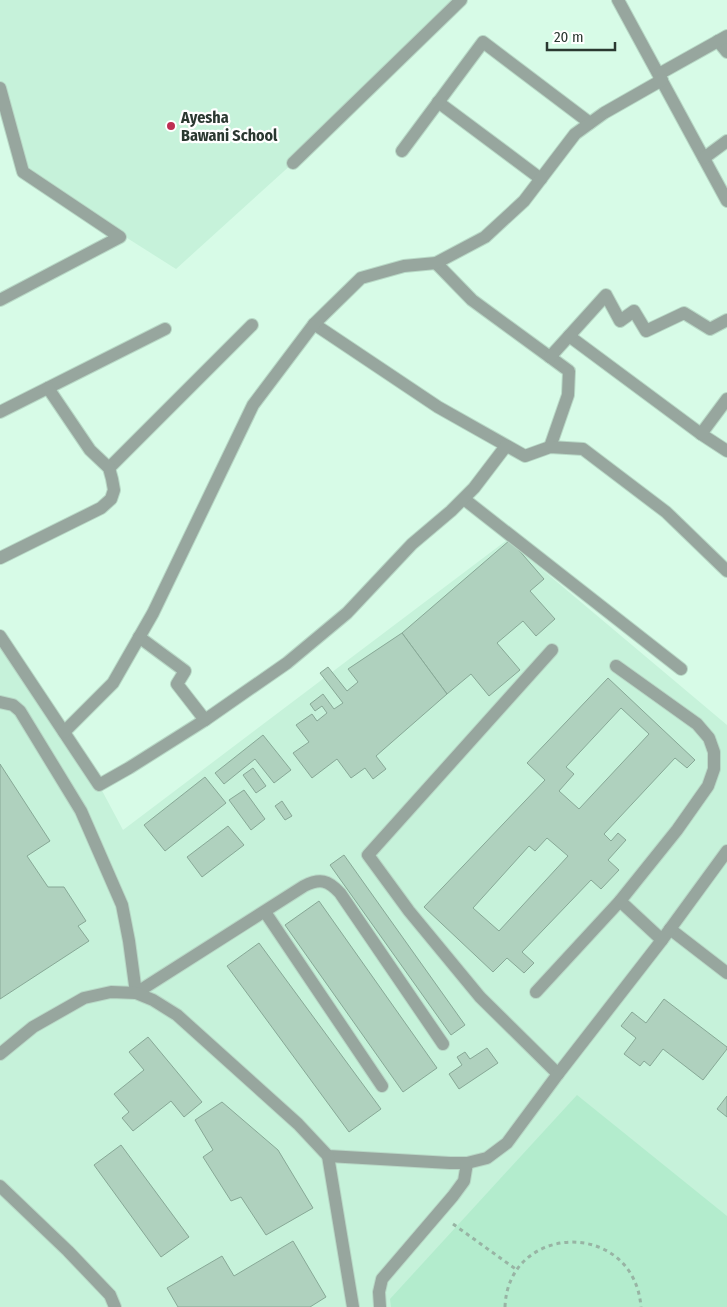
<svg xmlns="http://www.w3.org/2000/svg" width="727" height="1307" font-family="'Fira Sans Condensed',sans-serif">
  <rect width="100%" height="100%" fill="#d7fbe7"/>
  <g fill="#c6f2da">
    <polygon points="0,0 464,0 293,163 176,269 23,172 0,90"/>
    <polygon points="507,540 727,725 727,1307 0,1307 0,637 99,785 123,830"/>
  </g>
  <polygon fill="#b3eccd" points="577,1095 727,1216 727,1307 391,1307 390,1299"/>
  <g fill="#afd1be" stroke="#87a896" fill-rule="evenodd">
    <polygon points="510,540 544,579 530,591 555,619 536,636 523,621 497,643 520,670 489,696 471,674 447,694 402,633"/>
    <polygon points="402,633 447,694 376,756 386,769 373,779 365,768 351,778 337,759 312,778 293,753 309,742 296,725 312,714 317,721 327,713 322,706 315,711 310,704 323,694 334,709 343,703 320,673 328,667 347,691 358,682 348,669"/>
    <path d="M608,678L695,760L687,768L675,758L604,834L611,841L618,833L626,840L608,860L619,870L601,889L591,880L522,952L534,963L524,973L507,958L493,972L424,907L545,780L527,763ZM621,708L649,734L579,809L559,791L574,774L566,767ZM547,838L568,856L499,931L473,908L529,846L535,851Z"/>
    <polygon points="263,735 291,770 274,783 255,759 224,784 215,773"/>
    <polygon points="0,764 50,841 27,856 48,887 64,887 86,921 78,926 89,941 0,999"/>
    <polygon points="253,768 266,786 256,793 243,775"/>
    <polygon points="205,777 226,803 165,851 144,825"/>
    <polygon points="244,790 265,819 251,830 229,800"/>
    <polygon points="282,801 292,816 285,820 275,806"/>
    <polygon points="228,826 244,845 202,877 187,857"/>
    <polygon points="344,855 465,1025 451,1035 330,865"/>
    <polygon points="319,901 437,1068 403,1092 285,925"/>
    <polygon points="259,943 381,1109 349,1132 227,966"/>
    <polygon points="664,999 727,1047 727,1049 703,1080 663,1049 650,1066 644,1061 640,1066 624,1054 636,1038 621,1026 632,1012 646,1023"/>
    <polygon points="148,1037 202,1102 184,1117 171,1101 133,1131 122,1118 129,1112 114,1094 144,1070 129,1052"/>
    <polygon points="487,1048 498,1063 459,1089 449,1074 462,1065 457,1057 465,1052 470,1059"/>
    <polygon points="727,1096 727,1117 717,1109"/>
    <polygon points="222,1102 278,1150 313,1208 266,1235 241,1197 231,1201 203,1157 213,1150 195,1120"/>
    <polygon points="121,1145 189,1237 161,1257 94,1165"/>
    <polygon points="293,1241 326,1297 310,1307 178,1307 167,1288 222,1256 234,1276"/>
  </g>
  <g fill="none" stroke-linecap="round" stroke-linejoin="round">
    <g stroke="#b8d8c6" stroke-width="14">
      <g id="minor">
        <polyline points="618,0 727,201"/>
        <polyline points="718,41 727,52"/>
        <polyline points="659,74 727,36"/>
        <polyline points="0,88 23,172 120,237 0,300"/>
        <polyline points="438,102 541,179"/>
        <polyline points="402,151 483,42 590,123"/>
        <polyline points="704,158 727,141"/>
        <polyline points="293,163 461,0"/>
        <polyline points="436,263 472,300 569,371 568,395 550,447"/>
        <polyline points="314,324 438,407 525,456 550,447 583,449 666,512 727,571"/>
        <polyline points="569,336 701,434 727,451"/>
        <polyline points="550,357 606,295 620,321 634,311 646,331 684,313 710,329 727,320"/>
        <polyline points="0,412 165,329"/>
        <polyline points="701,434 727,399"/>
        <polyline points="109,468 252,325"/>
        <polyline points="464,499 681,669"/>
        <polyline points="0,558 101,508 111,499 114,490 112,479 109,468 90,450 48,388"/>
        <polyline points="0,636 99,785 129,768 205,720 287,663 347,613 412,544 451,511 474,488 506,446"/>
        <polyline points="139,637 185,671 177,684 205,720"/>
        <polyline points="552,650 368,855 409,911 480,997 558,1074"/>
        <path d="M0,702L13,705L20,711L81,811L122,905L129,941L136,993L304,886C320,878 328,880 340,893L443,1044"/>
        <polyline points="64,732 113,683 153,613 253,405 314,324 361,278 404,266 436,263 485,237 524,201 575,134 604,113 662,80"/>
        <polyline points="620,901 662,940"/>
        <polyline points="265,912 382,1086"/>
        <polyline points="670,929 727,973"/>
        <polyline points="536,992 620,901 677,830 708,786 714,769 714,752 709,738 697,724 616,666"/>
        <polyline points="0,1054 33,1027 84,998 111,992 136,993 153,1000 177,1015 298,1124 328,1156 450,1163 467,1163 487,1158 507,1143 558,1074 662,940 727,851"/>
        <polyline points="328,1156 353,1307"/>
        <polyline points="0,1186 68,1251 110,1295 115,1307"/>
        <polyline points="380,1307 379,1292 382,1279 453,1196 464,1181 467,1163"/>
      </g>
    </g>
    <g stroke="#98b4a4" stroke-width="3" stroke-dasharray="4 4" stroke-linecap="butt">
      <polyline points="453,1224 517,1270"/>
      <path d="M505,1307C508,1222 634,1219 641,1307"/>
    </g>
    <use href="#minor" stroke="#97a69e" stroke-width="12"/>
  </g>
  <circle fill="#be2e53" stroke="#fff" stroke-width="2" cx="171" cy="126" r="5"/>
  <g text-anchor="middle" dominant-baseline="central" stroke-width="4.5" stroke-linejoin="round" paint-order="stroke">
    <g font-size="16" font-weight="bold" fill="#2a3830" stroke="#fff" text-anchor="start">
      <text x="181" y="117">Ayesha<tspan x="181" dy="18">Bawani School</tspan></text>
    </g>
  </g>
  <path d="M547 42v8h68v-8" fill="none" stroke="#2a3830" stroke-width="2.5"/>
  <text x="554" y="42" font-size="15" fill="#2a3830" stroke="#ffffff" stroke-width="4" paint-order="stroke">20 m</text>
</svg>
